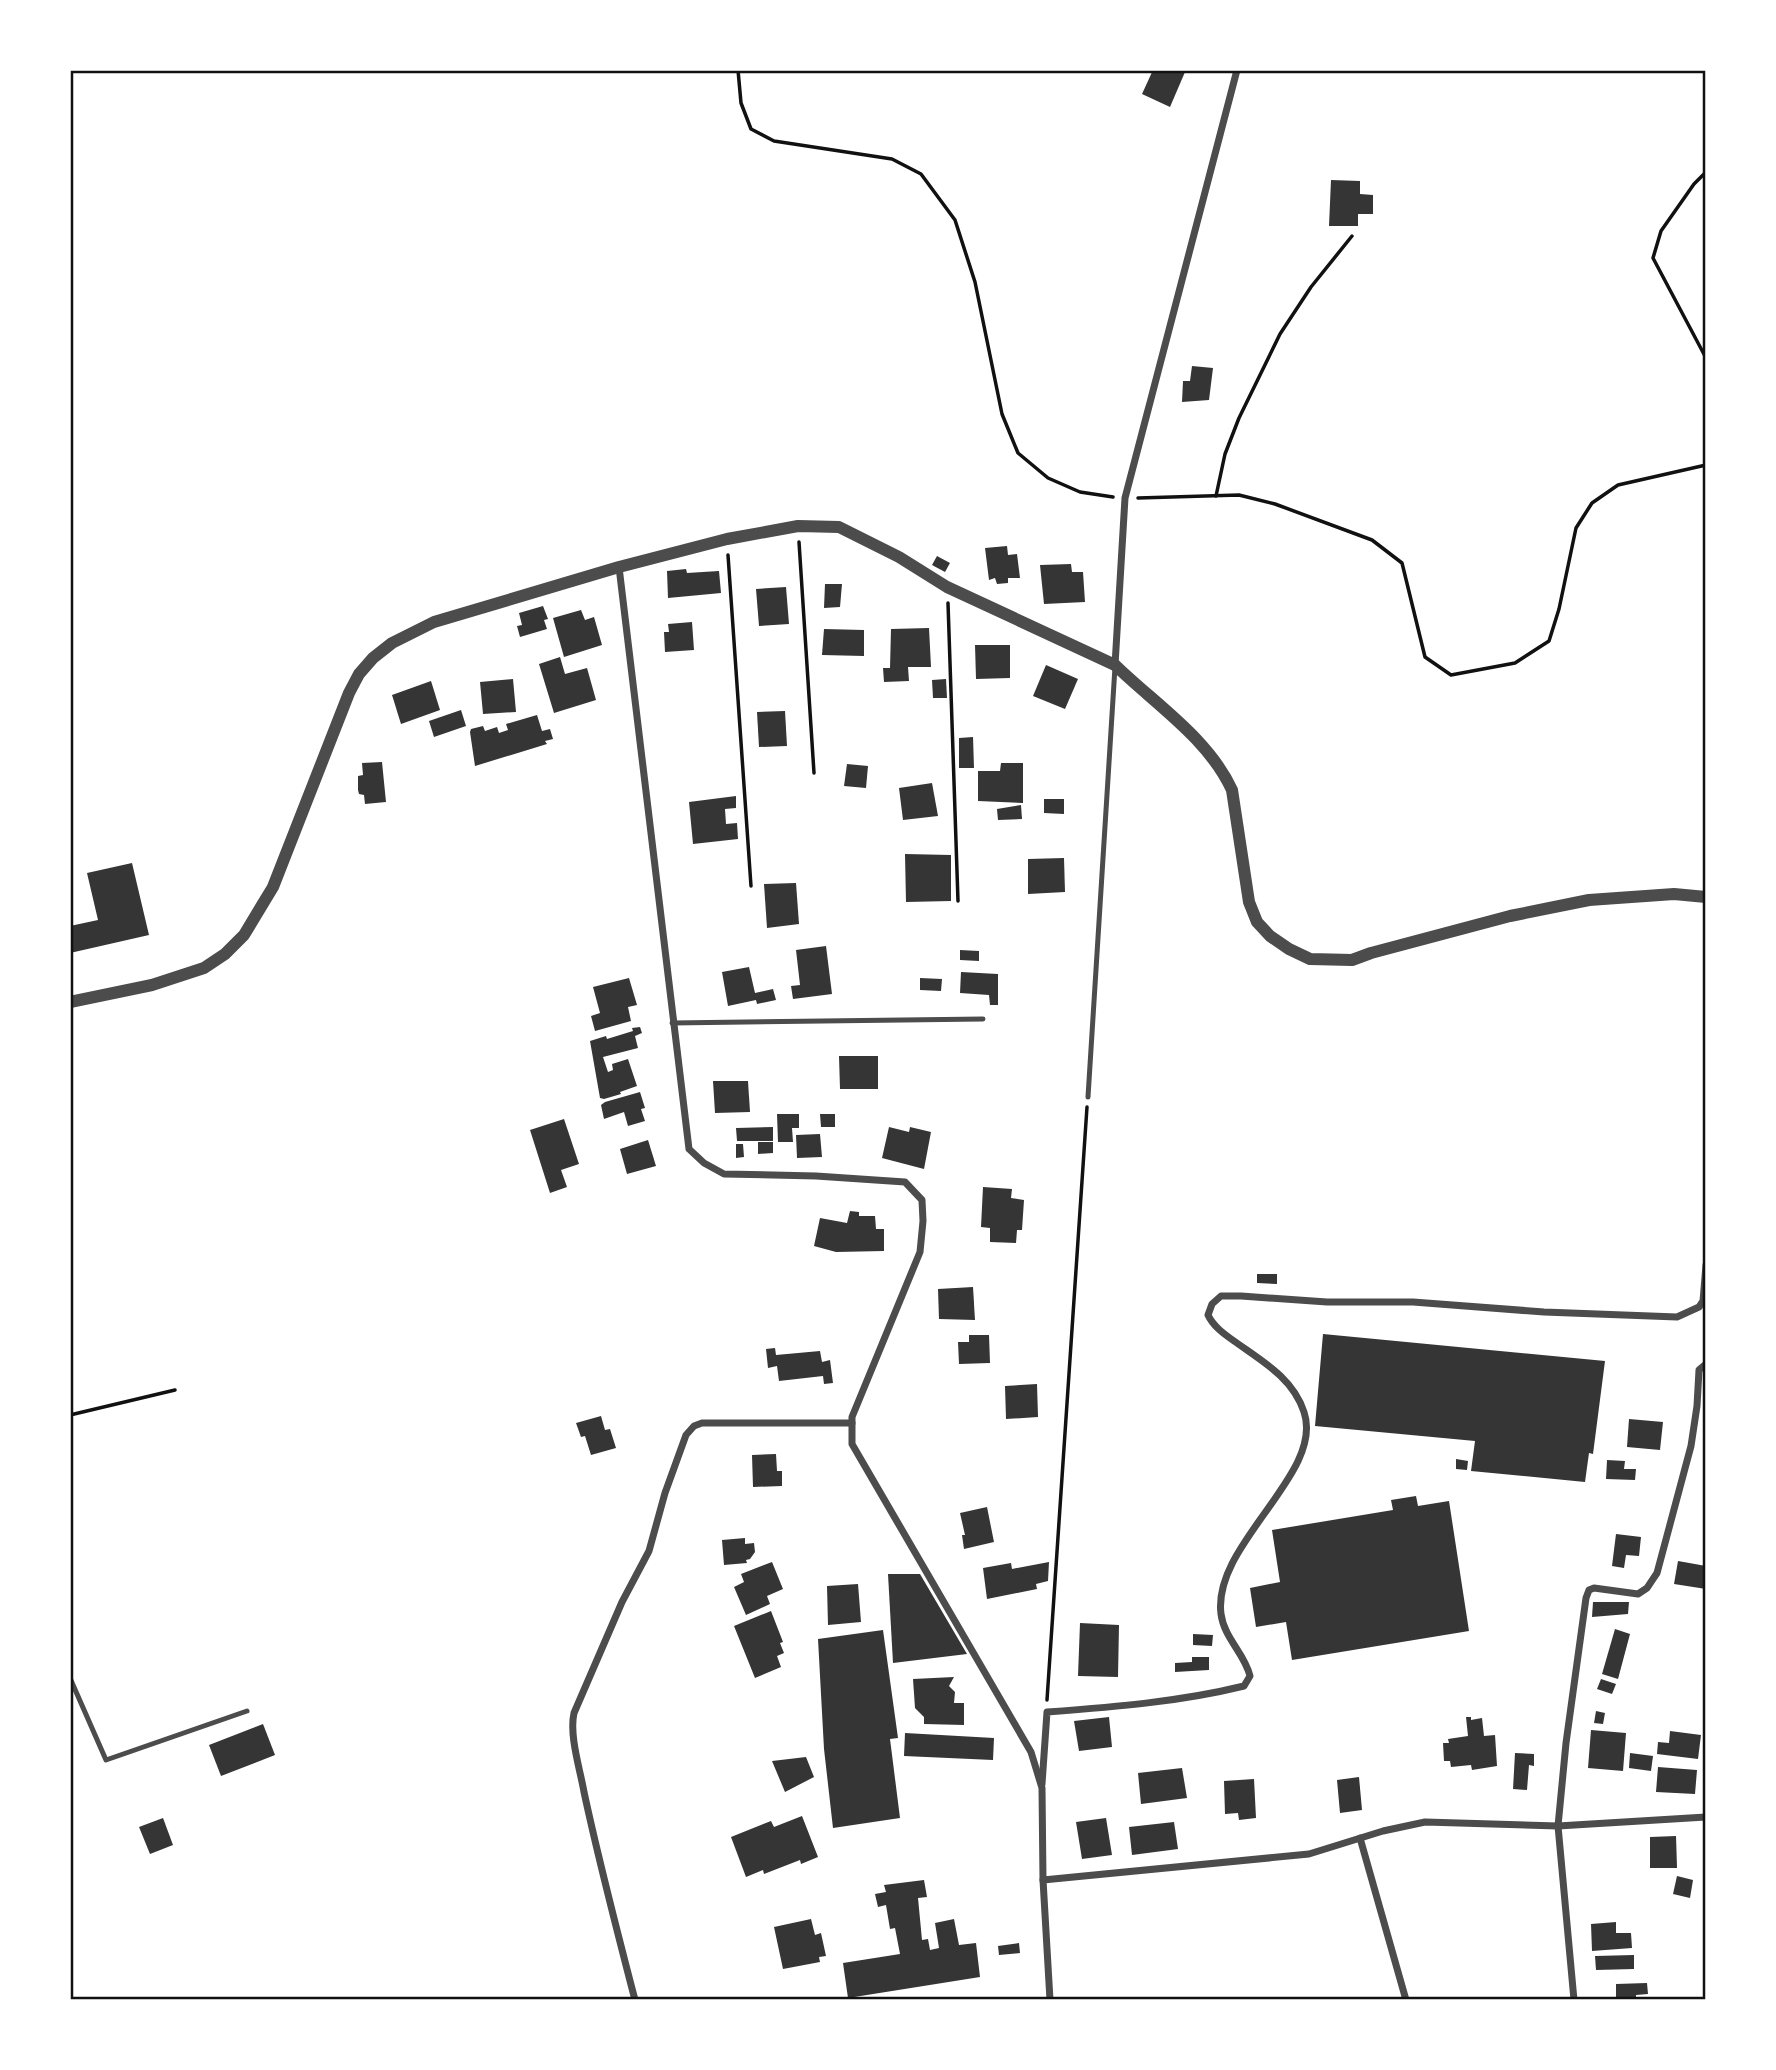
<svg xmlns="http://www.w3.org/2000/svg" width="1776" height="2070" font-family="'Sofia Sans Condensed',sans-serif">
  <rect width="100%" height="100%" fill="#fff"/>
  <g fill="#353535">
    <polygon points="1153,70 1180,70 1185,72 1170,107 1142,94"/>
    <polygon points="1331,180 1360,181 1360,194 1373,195 1373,214 1358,214 1358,226 1329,226"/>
    <polygon points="1192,366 1213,368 1209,400 1182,402 1183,381 1190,381"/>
    <polygon points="1007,546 1008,555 1017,554 1020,578 1008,578 1008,583 997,584 995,578 989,580 985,548"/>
    <polygon points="937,556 950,563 945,572 932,565"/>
    <polygon points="1071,564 1072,572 1083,572 1085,602 1044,604 1040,565"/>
    <polygon points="686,569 687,573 719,571 721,593 668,598 667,571"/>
    <polygon points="825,584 842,584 840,607 824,608"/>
    <polygon points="786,587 789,624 759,626 756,589"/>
    <polygon points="543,606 548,619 544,620 547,629 520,637 517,626 522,625 519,613"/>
    <polygon points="581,610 585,620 594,617 602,645 564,657 553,618"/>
    <polygon points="692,622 694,650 665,652 664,632 669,632 668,624"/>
    <polygon points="929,628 931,667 908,667 909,681 884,682 883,668 890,668 891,629"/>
    <polygon points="824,629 864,630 864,656 822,655"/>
    <polygon points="975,645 1010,645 1010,678 976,679"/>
    <polygon points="560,657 565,674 587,668 596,700 554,713 539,664"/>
    <polygon points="1046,665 1078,679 1065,709 1033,696"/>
    <polygon points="513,679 516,712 483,714 480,682"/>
    <polygon points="946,679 947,698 933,698 932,680"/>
    <polygon points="431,681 440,710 401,724 392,695"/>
    <polygon points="461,710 466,726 434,737 429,721"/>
    <polygon points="785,711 787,746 759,747 757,712"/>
    <polygon points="537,715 542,731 550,729 553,739 545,741 547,744 475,766 470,732 471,729 483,726 485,731 497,727 499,733 508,730 506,724"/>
    <polygon points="973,737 974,768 959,768 959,738"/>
    <polygon points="382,762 386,802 365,804 364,795 359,794 358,790 358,776 363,775 362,763"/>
    <polygon points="1001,763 1023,763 1023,803 978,801 978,771 1000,771"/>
    <polygon points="847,764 868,766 866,788 844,786"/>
    <polygon points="932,783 938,816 903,820 899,788"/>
    <polygon points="736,796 736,808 725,809 726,824 737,823 738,839 693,844 689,802"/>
    <polygon points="1044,799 1064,799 1064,814 1044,813"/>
    <polygon points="1021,805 1022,819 998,820 997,809"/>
    <polygon points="905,854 951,855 951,901 906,902"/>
    <polygon points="1064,858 1065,892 1028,894 1028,859"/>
    <polygon points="132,863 149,935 70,953 70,926 98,920 87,873"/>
    <polygon points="796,883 799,924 767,928 764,884"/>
    <polygon points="826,946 832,994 793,999 791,986 800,985 796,950"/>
    <polygon points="960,950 979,951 979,961 960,960"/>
    <polygon points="749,967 755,993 773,989 776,1000 757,1004 756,1000 728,1006 722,972"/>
    <polygon points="961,972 998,974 998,1005 990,1005 989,995 960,993"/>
    <polygon points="629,978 637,1005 628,1007 631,1021 595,1031 591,1016 600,1013 593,987"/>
    <polygon points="920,978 942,979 941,991 920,990"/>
    <polygon points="640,1027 642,1033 635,1036 638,1048 603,1057 608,1072 613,1070 612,1064 628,1059 637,1086 620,1092 621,1094 604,1099 600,1098 590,1041 606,1036 607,1039 633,1031 632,1028"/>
    <polygon points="839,1056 878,1056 878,1089 840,1089"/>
    <polygon points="713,1081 748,1081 750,1112 715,1113"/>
    <polygon points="640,1092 645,1108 641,1109 645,1121 628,1126 624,1112 604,1119 601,1105 605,1102"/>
    <polygon points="777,1114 799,1114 799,1128 792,1128 793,1142 778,1142"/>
    <polygon points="820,1114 835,1114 835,1127 821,1127"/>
    <polygon points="564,1119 579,1164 561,1170 567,1187 550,1193 530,1130"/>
    <polygon points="773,1127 773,1141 737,1141 736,1128"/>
    <polygon points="889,1127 909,1132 910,1127 931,1132 924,1169 882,1158"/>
    <polygon points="820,1134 822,1157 797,1158 796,1135"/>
    <polygon points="648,1140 656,1166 627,1174 620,1149"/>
    <polygon points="758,1142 773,1142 773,1153 758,1154"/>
    <polygon points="736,1144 743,1144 744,1157 736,1158"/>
    <polygon points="983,1187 1012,1189 1011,1198 1024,1200 1022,1230 1017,1230 1016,1243 990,1242 990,1228 981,1227"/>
    <polygon points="850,1211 859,1212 859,1216 875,1216 876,1229 884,1229 884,1251 836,1252 814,1246 820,1218 847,1223"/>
    <polygon points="1257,1274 1277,1274 1277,1284 1257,1283"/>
    <polygon points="973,1287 975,1320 939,1319 938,1289"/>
    <polygon points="1323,1334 1605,1361 1593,1454 1589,1453 1585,1482 1471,1471 1475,1441 1315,1426"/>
    <polygon points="969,1335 989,1335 990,1363 959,1364 958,1342 969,1342"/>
    <polygon points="775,1348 776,1355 820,1351 822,1362 830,1360 833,1383 824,1384 823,1376 779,1381 777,1366 768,1368 766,1349"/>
    <polygon points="1037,1384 1038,1417 1006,1419 1005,1386"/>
    <polygon points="601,1416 605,1430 610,1429 616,1448 591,1455 585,1436 581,1437 576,1423"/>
    <polygon points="1629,1419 1663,1422 1660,1450 1627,1447"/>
    <polygon points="776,1454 777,1471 782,1471 782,1486 753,1487 752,1455"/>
    <polygon points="1456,1459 1468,1461 1467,1470 1456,1469"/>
    <polygon points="1607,1460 1625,1461 1624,1469 1636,1469 1635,1480 1606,1479"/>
    <polygon points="1416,1496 1418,1506 1449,1501 1469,1631 1292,1660 1286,1622 1256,1627 1250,1588 1280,1582 1272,1530 1393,1510 1391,1500"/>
    <polygon points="987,1507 994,1542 964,1549 962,1535 965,1535 960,1513"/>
    <polygon points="1616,1534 1641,1537 1639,1556 1626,1555 1624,1568 1612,1566"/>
    <polygon points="745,1538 745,1544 754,1543 755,1552 750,1559 746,1560 747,1563 724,1565 722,1540"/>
    <polygon points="1678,1561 1706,1566 1706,1589 1674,1584"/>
    <polygon points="772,1562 783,1589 767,1596 770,1604 746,1615 734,1587 744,1582 741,1574"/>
    <polygon points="1049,1562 1048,1581 1036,1584 1037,1589 987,1599 983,1568 1011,1563 1012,1569"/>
    <polygon points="888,1574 920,1574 967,1654 893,1663"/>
    <polygon points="858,1584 861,1622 828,1625 827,1586"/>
    <polygon points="1593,1602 1629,1602 1628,1614 1592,1617"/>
    <polygon points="771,1611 783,1642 780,1643 784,1653 777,1656 781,1667 755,1678 734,1626"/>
    <polygon points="1080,1623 1119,1625 1118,1677 1078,1676"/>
    <polygon points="1615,1629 1630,1634 1618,1679 1602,1674"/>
    <polygon points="883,1630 898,1738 890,1739 900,1818 833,1828 824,1749 818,1639"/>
    <polygon points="1193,1634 1213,1635 1212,1646 1193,1645"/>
    <polygon points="1192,1657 1209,1657 1209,1670 1175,1672 1175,1663 1192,1662"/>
    <polygon points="954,1677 949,1686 955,1692 954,1703 964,1703 964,1725 924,1724 924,1717 915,1708 913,1679"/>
    <polygon points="1601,1679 1616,1684 1612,1694 1597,1689"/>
    <polygon points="1596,1711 1605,1713 1603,1724 1594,1723"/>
    <polygon points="1109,1717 1112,1747 1079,1751 1074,1721"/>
    <polygon points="1466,1717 1471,1717 1471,1720 1482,1718 1484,1736 1495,1735 1497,1766 1472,1770 1471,1765 1451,1767 1450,1761 1444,1761 1443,1743 1449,1743 1448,1739 1468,1736"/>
    <polygon points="263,1724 275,1755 221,1776 209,1745"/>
    <polygon points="1591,1730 1626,1733 1623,1771 1588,1768"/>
    <polygon points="1670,1731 1701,1735 1698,1759 1657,1754 1658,1742 1669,1743"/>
    <polygon points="905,1733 994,1738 993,1760 904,1756"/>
    <polygon points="1515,1753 1534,1754 1534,1766 1529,1765 1527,1790 1513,1789"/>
    <polygon points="1630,1753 1653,1756 1651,1771 1629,1768"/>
    <polygon points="806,1757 814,1777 785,1792 772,1761"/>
    <polygon points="1658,1767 1697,1770 1695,1794 1656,1792"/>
    <polygon points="1182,1768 1187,1798 1141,1804 1138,1773"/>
    <polygon points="1359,1777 1362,1810 1340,1813 1337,1780"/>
    <polygon points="1254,1779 1256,1818 1239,1820 1238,1813 1225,1814 1224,1781"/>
    <polygon points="802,1816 818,1857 801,1864 800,1860 764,1874 763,1870 746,1877 731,1837 771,1821 774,1827"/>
    <polygon points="163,1818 173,1845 150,1854 139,1827"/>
    <polygon points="1106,1818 1112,1855 1082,1859 1076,1822"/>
    <polygon points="1174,1822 1178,1849 1132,1855 1129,1827"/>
    <polygon points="1676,1836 1677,1868 1650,1868 1650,1837"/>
    <polygon points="1677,1876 1693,1880 1690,1898 1673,1894"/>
    <polygon points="924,1880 927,1897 918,1898 922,1940 928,1939 930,1950 939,1948 935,1923 954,1919 959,1945 976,1943 980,1977 848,1998 843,1963 900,1954 895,1928 890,1929 886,1905 878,1907 875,1894 886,1892 884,1885"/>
    <polygon points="811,1919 815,1935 821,1933 826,1956 819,1957 820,1962 783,1969 774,1927"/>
    <polygon points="1616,1922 1616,1933 1631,1933 1632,1948 1592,1951 1591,1924"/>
    <polygon points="1019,1943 1020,1953 999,1955 998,1946"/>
    <polygon points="1634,1955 1634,1969 1596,1970 1595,1956"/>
    <polygon points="1647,1983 1648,1994 1636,1995 1636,2000 1616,2000 1616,1984"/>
  </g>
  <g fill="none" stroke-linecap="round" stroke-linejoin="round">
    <g stroke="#111" stroke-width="3.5">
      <polyline points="738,70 741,103 751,129 774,141 892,159 921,174 955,220 975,282 1002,414 1018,453 1048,478 1080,492 1113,497"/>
      <polyline points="1706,172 1694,184 1661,231 1653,258 1706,358"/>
      <polyline points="1216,496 1225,454 1239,418 1280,334 1311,287 1352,236"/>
      <polyline points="1138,498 1239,495 1275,504 1372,540 1402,563 1425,657 1451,675 1515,663 1549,641 1559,609 1576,528 1592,503 1618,485 1706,465"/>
      <polyline points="799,542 814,773"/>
      <polyline points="728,555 751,886"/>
      <polyline points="948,603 958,901"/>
      <polyline points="70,1415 175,1390"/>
      <polyline points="1047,1700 1087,1107"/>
    </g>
    <g stroke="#4c4c4c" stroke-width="5">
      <polyline points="672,1023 983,1019"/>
      <polyline points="1088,1097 1115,667"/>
      <polyline points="70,1678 106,1760 247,1711"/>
    </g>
    <g stroke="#4c4c4c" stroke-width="7">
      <polyline points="619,567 689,1149 704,1163 724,1174 816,1176 905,1182 922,1200 923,1221 920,1252 852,1417 852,1444 1031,1752 1042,1788 1043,1880 1050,2000"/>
      <polyline points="1115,665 1125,498 1237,70"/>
      <path d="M1042,1784L1047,1712C1113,1707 1179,1702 1244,1686L1250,1676C1245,1654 1224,1638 1221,1614C1212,1544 1325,1474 1304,1412C1293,1378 1262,1361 1234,1341C1224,1334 1213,1326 1208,1315L1212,1304L1221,1296H1241L1327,1302H1413L1544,1312L1677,1317L1699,1307L1703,1301L1706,1265"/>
      <polyline points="1360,1838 1406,2000"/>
      <polyline points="1043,1880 1309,1854 1383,1831 1425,1822 1558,1826 1706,1817"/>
      <path d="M635,2000C617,1931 599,1862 584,1792C580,1769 569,1735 574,1713L622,1602L649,1551L665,1493L686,1435L694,1426L702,1423H852"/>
      <polyline points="1574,2000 1558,1826 1566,1743 1586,1598 1589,1590 1594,1588 1638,1594 1647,1588 1657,1573 1691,1446 1697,1406 1699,1370 1706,1364"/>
    </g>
    <path stroke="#4c4c4c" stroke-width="12" d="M70,1002L152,985L204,968L225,954L244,935L273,887L349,693L359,674L373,658L392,643L434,622L619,567L727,539L798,526L839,527L899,557L947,587L1115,665C1155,704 1208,738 1232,790L1249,902L1257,922L1270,936L1289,949L1310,959L1352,960L1371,953L1510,916L1589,900L1674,894L1706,897"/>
  </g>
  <rect width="1776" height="2070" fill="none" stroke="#ffffff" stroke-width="144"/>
  <rect x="72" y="72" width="1632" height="1926" fill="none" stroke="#111" stroke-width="2.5"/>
</svg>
